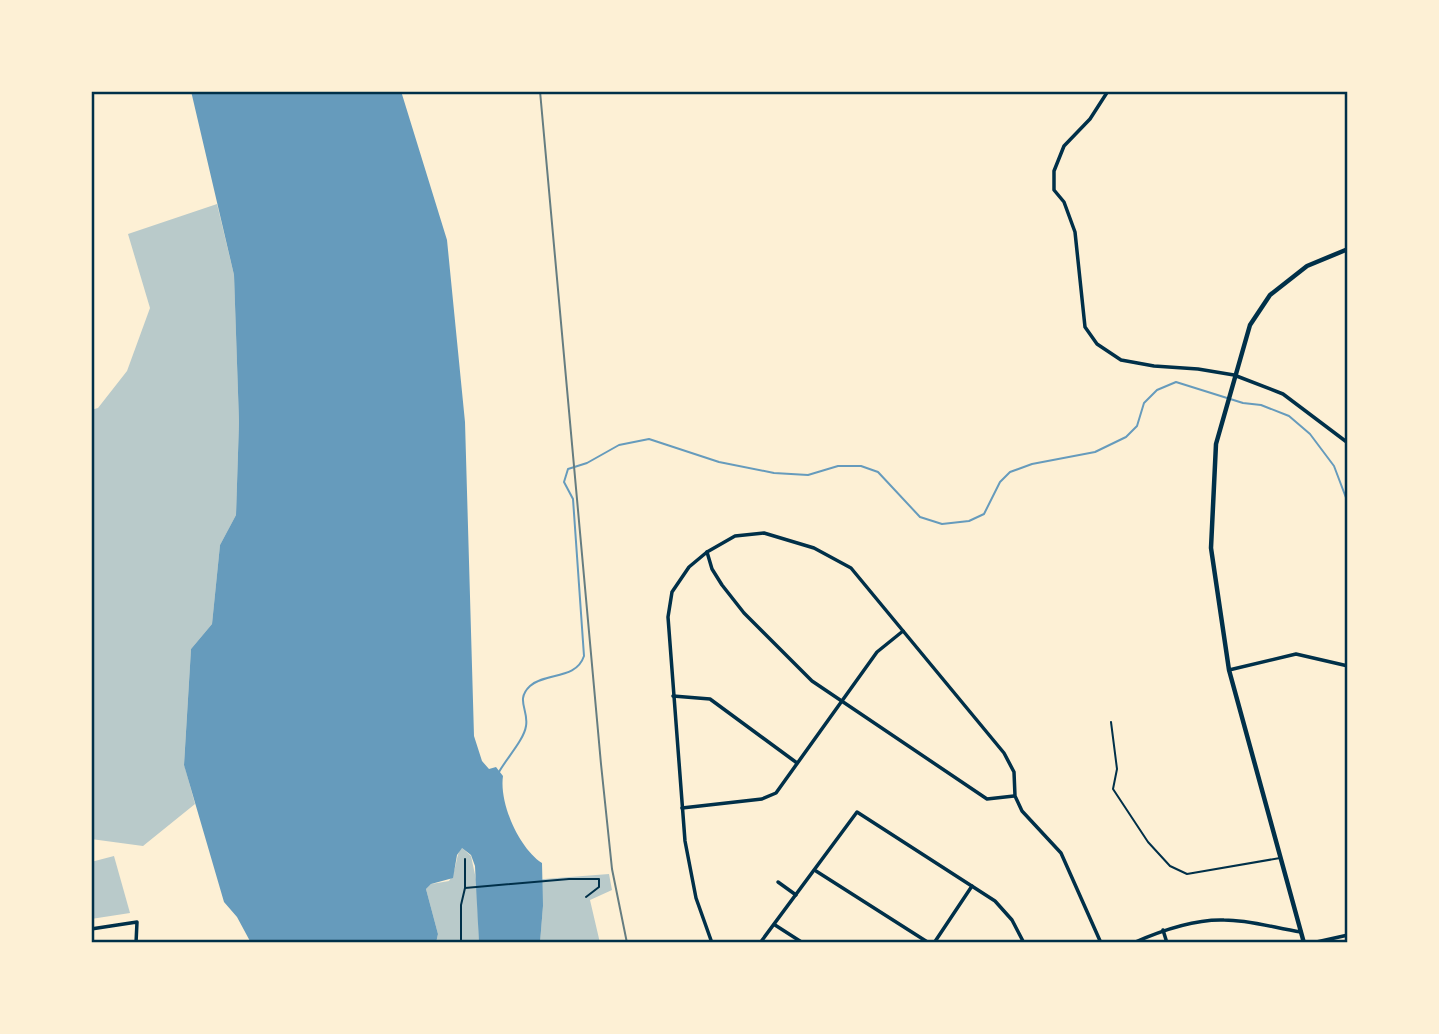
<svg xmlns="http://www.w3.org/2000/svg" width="1439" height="1034" font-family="Inter,sans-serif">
  <rect width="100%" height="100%" fill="#fdf0d5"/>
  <g fill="#b9caca">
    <polygon points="217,204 234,275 239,422 236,515 220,545 212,624 191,649 184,764 195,804 143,846 91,839 91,410 98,408 127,371 150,308 128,234"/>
    <path d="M461,847L471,856L477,884L609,874L612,890L590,900L600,943H540L543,906L477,890L479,943H436L438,934L426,889L431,884L449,881C457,870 455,859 461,847Z"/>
    <polygon points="114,856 130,913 91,919 91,862"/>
  </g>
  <path fill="#669bbc" d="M191,91H401L447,240L465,422L474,736L482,761L489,769L496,767L503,776C499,803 519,848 542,863L543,906L540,943H479L475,866L471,855L462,848L457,855L453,878L431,884L426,889L438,934L436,943H251L237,917L224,902L184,765L191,649L212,624L220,545L236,515L239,422L234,275Z"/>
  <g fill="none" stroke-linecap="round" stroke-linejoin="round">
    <path stroke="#669bbc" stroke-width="2" d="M499,772C506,759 524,740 526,726C529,710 515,700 530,686C546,672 576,680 584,656L573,499L564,482L568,469L587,463L619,445L649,439L719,462L774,473L808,475L838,466H861L878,472L920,517L942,524L969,521L984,514L1000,482L1010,472L1032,464L1095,452L1126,437L1137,426L1144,403L1157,390L1176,382L1243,403L1261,405L1289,416L1310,434L1334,466L1348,503"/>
    <g stroke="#003049" stroke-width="2">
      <polyline points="465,888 569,879 599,879 599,887 586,897"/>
      <polyline points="461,943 461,905 465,888 465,859"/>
    </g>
    <polyline stroke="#003049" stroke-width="2" points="1111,722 1117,769 1113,789 1148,842 1170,866 1187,874 1280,858"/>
    <g stroke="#003049" stroke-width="3.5">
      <polyline points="1108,91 1090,119 1064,146 1054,171 1054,190 1064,202 1075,232 1085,327 1097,344 1121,360 1154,366 1198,369 1234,375 1283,394 1348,443"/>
      <polyline points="91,331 91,332"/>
      <polyline points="707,552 712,569 722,585 744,613 812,681 987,799 1014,796"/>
      <polyline points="1229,670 1296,654 1348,666"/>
      <polyline points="673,696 710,699 797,763"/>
      <polyline points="682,808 762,799 776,793 877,652 903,631"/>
      <polyline points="816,871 929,943"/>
      <polyline points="778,882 796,895"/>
      <polyline points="775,925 803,943"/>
      <polyline points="91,929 137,922 136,943"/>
      <polyline points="1163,930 1167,943"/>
      <polyline points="712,943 696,898 685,841 668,617 672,592 689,567 707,552 735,536 764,533 814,548 851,568 1004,753 1014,772 1015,796 1022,811 1061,853 1101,943"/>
      <polyline points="760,943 857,812 995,901 1012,920 1024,943"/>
      <polyline points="934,943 972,886"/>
      <path d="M1133,943C1160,931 1194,919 1224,920C1250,920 1275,928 1301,932"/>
      <polyline points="1312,943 1348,935"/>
    </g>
    <polyline stroke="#003049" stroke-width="4.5" points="1304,943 1229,670 1211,548 1216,444 1250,325 1270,295 1307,266 1348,249"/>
    <polyline stroke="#657d81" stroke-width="2" points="540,91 601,764 612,869 627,943"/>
  </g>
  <rect width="1439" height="1034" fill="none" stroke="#fdf0d5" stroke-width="186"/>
  <rect x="93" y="93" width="1253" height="848" fill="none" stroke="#003049" stroke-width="2.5"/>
</svg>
